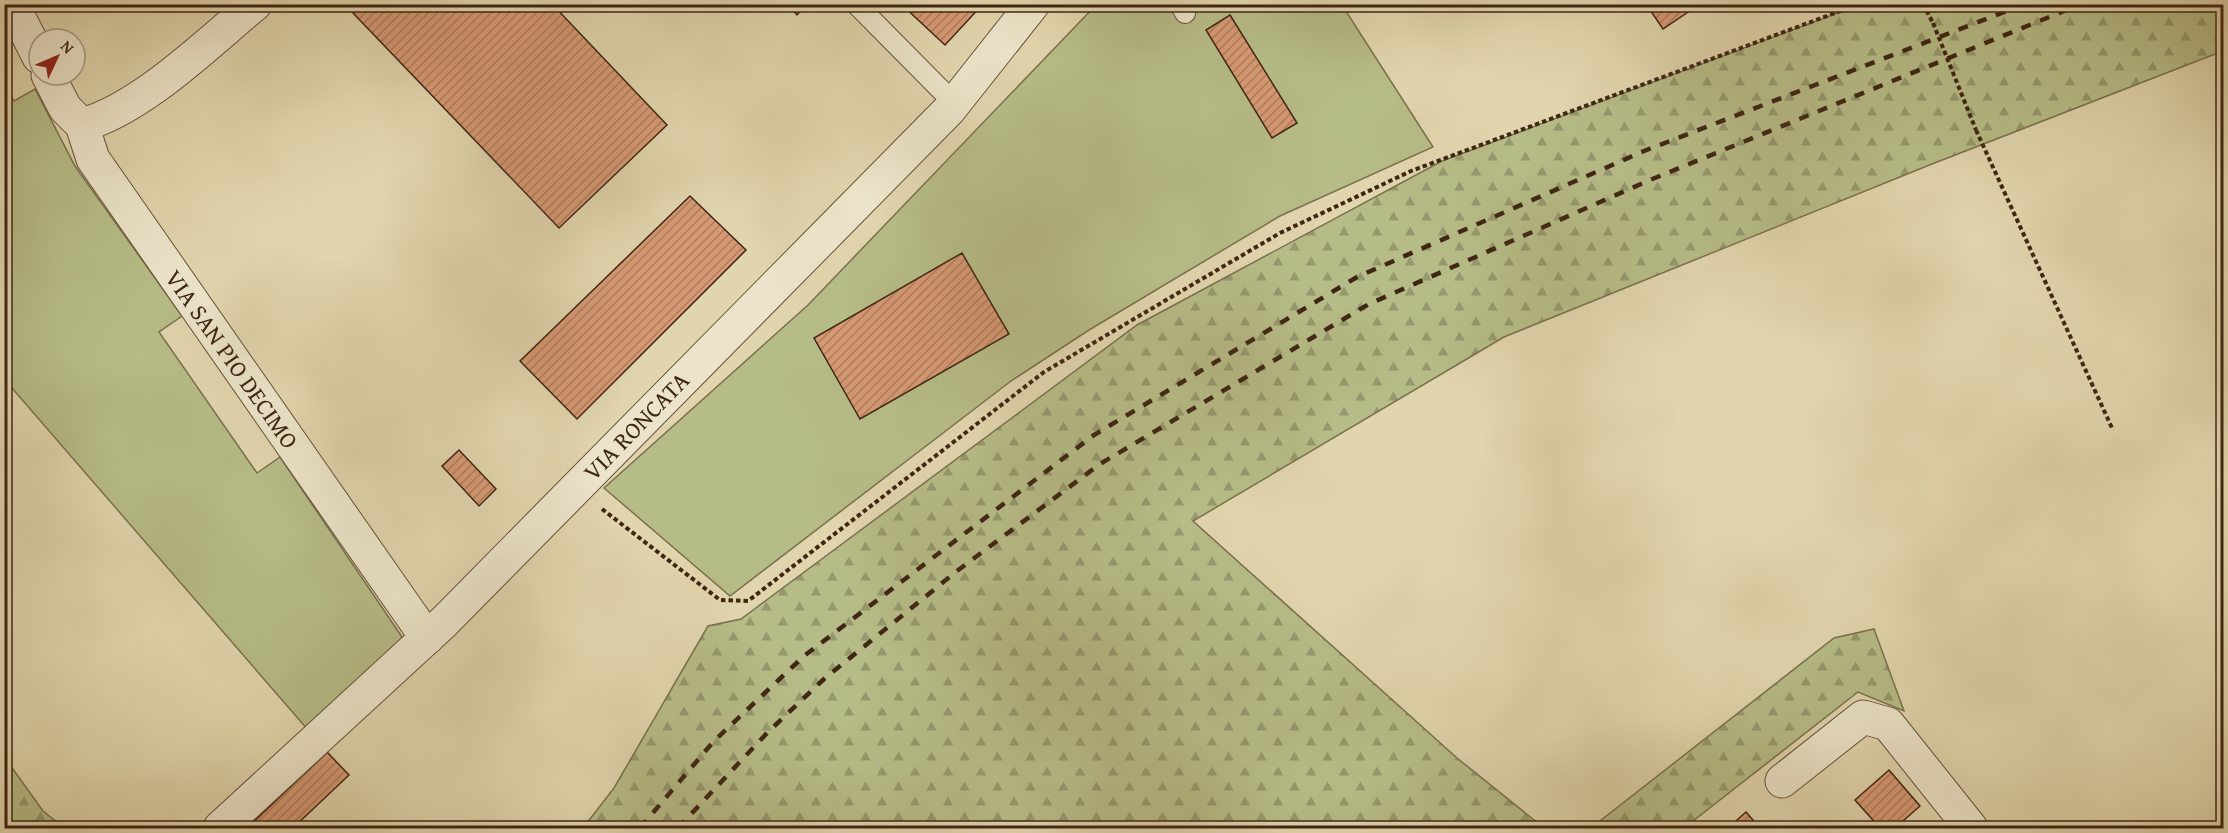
<svg xmlns="http://www.w3.org/2000/svg" width="2228" height="833" font-family="'Gentium Book Plus',serif">
  <defs>
    <pattern id="forest-firs" width="22" height="20" patternUnits="userSpaceOnUse" patternTransform="scale(1.5)"><rect width="22" height="20" fill="#b6bc87"/><path d="M5 1l3.5 6h-7zM16 11l3.5 6h-7z" fill="#95996d"/></pattern>
    <pattern id="building-hatch" width="6" height="6" patternUnits="userSpaceOnUse" patternTransform="scale(1.5)"><rect width="6" height="6" fill="#d69973"/><path d="M-1 1l2-2M0 6l6-6M5 7l2-2" fill="none" stroke="#af7d5d"/></pattern>
  </defs>
  <rect width="100%" height="100%" fill="#e1d5ad"/>
  <filter id="stains"><feTurbulence type="fractalNoise" baseFrequency=".00333" numOctaves="4"/><feColorMatrix values="0 0 0 0 .2 0 0 0 0 .09 0 0 0 0 .02 0 0 0 .5 -.17"/></filter>
  <radialGradient id="worn" r=".72"><stop offset=".6" stop-color="#630" stop-opacity="0"/><stop offset="1" stop-color="#630" stop-opacity=".3"/></radialGradient>
  <g fill="#b6bc87" stroke="#7a714d" stroke-width="1.5">
    <polygon points="1096,5 1342,5 1433,147 1280,216 1089,330 1011,381 730,596 604,488 808,305"/>
    <polygon points="4,85 14,101 35,89 75,166 182,316 159,332 257,473 280,457 402,637 399,649 308,730 5,380"/>
  </g>
  <g fill="url(#forest-firs)" stroke="#7a714d" stroke-width="1.5">
    <polygon points="1859,5 2223,5 2223,51 1932,164 1504,337 1193,521 1457,758 1544,828 583,828 614,788 708,626 741,619 1137,325 1442,161"/>
    <polygon points="1874,629 1904,711 1858,692 1684,828 1591,828 1834,638"/>
    <polygon points="5,758 43,811 64,828 5,828"/>
  </g>
  <g fill="url(#building-hatch)" stroke="#3f2613" stroke-width="1.5">
    <polygon points="362,4 552,4 667,125 559,228 353,13"/>
    <polygon points="787,4 807,4 797,15"/>
    <polygon points="901,4 983,4 945,45"/>
    <polygon points="1646,4 1700,4 1663,29"/>
    <polygon points="1230,15 1297,123 1272,138 1206,30"/>
    <polygon points="690,196 746,250 577,419 520,361"/>
    <polygon points="962,253 1009,334 860,419 814,338"/>
    <polygon points="459,450 496,489 479,506 442,466"/>
    <polygon points="327,752 349,775 293,828 247,828"/>
    <polygon points="1889,770 1920,806 1895,828 1880,828 1855,800"/>
    <polygon points="1746,812 1760,828 1728,828"/>
  </g>
  <g fill="none" stroke-linecap="round" stroke-linejoin="round">
    <g stroke="#68523a" stroke-width="22">
      <g id="service">
        <polyline points="856,4 954,103"/>
        <polyline points="1180,4 1185,13"/>
      </g>
    </g>
    <g stroke="#68523a" stroke-width="35">
      <g id="minor">
        <polyline points="12,4 39,57"/>
        <polyline points="48,75 65,108 82,125 93,159 427,638"/>
        <path d="M82,125C141,109 207,44 255,4"/>
        <polyline points="1782,781 1863,717 1888,724 1971,828"/>
        <polyline points="220,828 445,621 949,110 1033,4"/>
      </g>
    </g>
    <g stroke="#3f2613" stroke-width="4" stroke-dasharray="4.5 3" stroke-linecap="butt">
      <polyline points="1923,4 1933,23"/>
      <polyline points="1976,130 2112,428"/>
      <polyline points="602,509 720,600 748,601 1044,372 1280,233 1411,171 1859,4"/>
    </g>
    <use href="#service" stroke="#ece4ca" stroke-width="20"/>
    <use href="#minor" stroke="#ece4ca" stroke-width="33"/>
    <g stroke="#3f2613" stroke-width="4.5" stroke-dasharray="10 10" stroke-linecap="butt">
      <polyline points="640,828 714,741 804,656 1094,435 1357,277 1644,151 2025,4"/>
      <polyline points="678,828 767,733 824,679 957,571 1100,464 1369,304 1650,180 2081,4"/>
    </g>
    <polyline stroke="#3f2613" stroke-width="4" stroke-dasharray="4.5 3" stroke-linecap="butt" points="1933,23 1976,130"/>
  </g>
  <g text-anchor="middle" dominant-baseline="central" stroke-width="6" stroke-linejoin="round" paint-order="stroke">
    <g font-size="24" fill="#3f2613" stroke="#ece4ca">
      <text transform="translate(232 359) rotate(55)">VIA SAN PIO DECIMO</text>
      <text transform="translate(636 426) rotate(-46)">VIA RONCATA</text>
    </g>
  </g>
  <rect width="2228" height="833" fill="none" stroke="#e1d5ad" stroke-width="24"/>
  <rect x="6" y="6" width="2216" height="821" fill="none" stroke="#3f2613" stroke-width="3"/>
  <rect x="12" y="12" width="2204" height="809" fill="none" stroke="#3f2613" stroke-width="1.5"/>
  <g transform="translate(57 57) rotate(46)"><circle r="28" fill="#ece4ca" stroke="#a79881" stroke-width="1.5"/>
  <path d="M0-4.5L10 22L0 15L-10 22Z" fill="#8f2418"/>
  <text y="-9" font-size="16" font-weight="bold" text-anchor="middle" fill="#3f2613">N</text>
  </g>
  <rect width="100%" height="100%" filter="url(#stains)"/>
  <rect width="100%" height="100%" fill="url(#worn)"/>
</svg>
